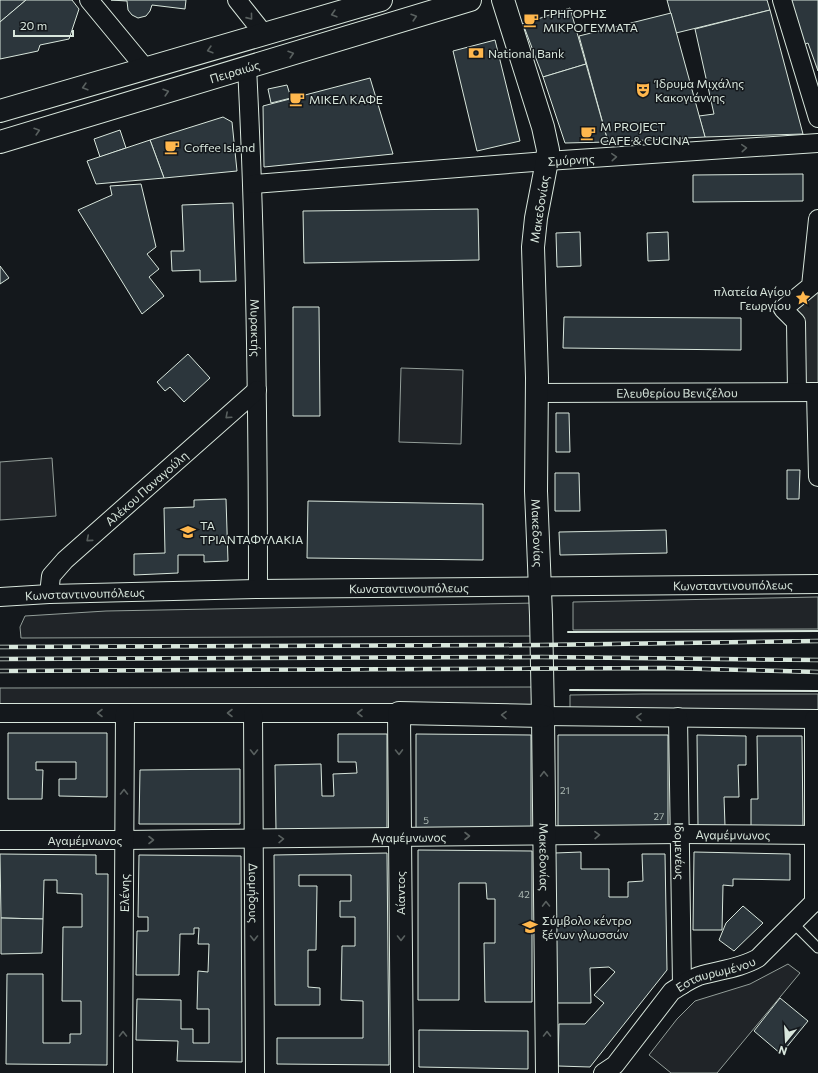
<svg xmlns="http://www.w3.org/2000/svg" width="818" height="1073" font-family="Commissioner,sans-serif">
  <rect width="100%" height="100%" fill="#14181c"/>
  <g fill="#202428" stroke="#939e99">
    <polygon points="401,368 463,370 461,444 399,442"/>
    <polygon points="52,458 56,516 0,520 0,462"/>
    <polygon points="818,597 818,629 573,630 573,602"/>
    <polygon points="536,603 537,636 21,638 20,627 25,616 106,611"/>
    <polygon points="539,687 539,713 0,709 0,688"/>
    <polygon points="642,694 818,694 818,716 570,713 570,695"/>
    <polygon points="788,964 800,973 717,1073 671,1073 649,1055 677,1019 695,1001 750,984"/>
  </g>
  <polygon fill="#24282b" stroke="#939e99" points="818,218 818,384 790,384 789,328 773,311 803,286"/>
  <g fill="#2c363c" stroke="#d8e6dc">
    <polygon points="0,0 26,0 0,22"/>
    <polygon points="26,0 72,0 79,9 69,39 40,45 38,51 0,59 0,22"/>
    <polygon points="111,0 186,0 185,9 152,5 150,11 146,16 138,18 132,15 128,10 127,1"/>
    <polygon points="667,0 767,0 770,10 676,33"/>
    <polygon points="791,0 818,0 818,71 808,43 803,45"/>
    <polygon points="570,8 586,64 543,77 523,24"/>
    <polygon points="770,10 803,134 705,137 699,116 714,114 695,29"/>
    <polygon points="671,13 705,137 608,142 579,36"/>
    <polygon points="495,40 520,141 477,151 453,51"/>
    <polygon points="586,64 608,142 565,143 543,77"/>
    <polygon points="370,78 393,154 264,167 263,106"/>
    <polygon points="287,85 291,98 271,103 268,89"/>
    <polygon points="223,117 232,122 237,171 164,178 150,140"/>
    <polygon points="120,130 126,148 100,157 94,139"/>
    <polygon points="150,140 164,178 96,184 87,161"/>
    <polygon points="803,174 803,201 693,202 693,175"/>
    <polygon points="141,184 156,247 147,254 159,269 149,277 164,296 142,314 78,210 112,195 110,186"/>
    <polygon points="233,203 236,281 200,282 200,270 172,271 171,251 184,251 182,205"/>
    <polygon points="478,209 479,260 304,263 303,211"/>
    <polygon points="580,232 581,266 557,267 556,233"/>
    <polygon points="668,232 669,260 648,261 647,233"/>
    <polygon points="0,266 9,278 0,284"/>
    <polygon points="293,307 319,307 320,416 293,416"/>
    <polygon points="564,317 741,318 741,350 563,348"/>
    <polygon points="188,354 210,378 184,402 170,387 165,391 157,382"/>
    <polygon points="556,413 569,413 570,452 556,452"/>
    <polygon points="787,470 800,470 799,499 787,499"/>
    <polygon points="555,473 579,473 580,511 555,511"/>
    <polygon points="226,499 228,561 204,562 204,555 178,555 178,573 134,575 134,554 165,553 164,508 194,507 194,500"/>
    <polygon points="308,501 483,504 483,560 307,558"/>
    <polygon points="666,530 667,553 560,555 559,532"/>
    <polygon points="8,733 107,733 107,797 59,796 59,779 76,779 76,762 36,762 36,770 43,770 42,799 8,799"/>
    <polygon points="338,734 387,734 387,830 276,830 275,765 321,764 322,796 334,796 333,774 357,773 356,762 338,762"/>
    <polygon points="416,734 531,735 531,829 416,829"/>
    <polygon points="558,735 668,735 668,827 558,826"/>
    <polygon points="697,735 746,736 746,765 738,765 739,797 724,797 725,826 698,827"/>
    <polygon points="757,736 802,736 803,827 751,827 751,799 758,799"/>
    <polygon points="240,769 240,824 139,824 140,770"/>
    <polygon points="418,850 532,851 532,1002 485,1002 484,943 495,943 495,899 487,899 486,883 459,883 459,1000 418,1000"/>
    <polygon points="581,852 581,869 609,869 609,897 628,897 628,882 643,881 642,854 665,854 667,970 590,1067 558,1066 559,1024 585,1024 604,1003 594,995 615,972 609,967 590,968 591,1003 557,1003 555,853"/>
    <polygon points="694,852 790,854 790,880 733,879 733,886 723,885 722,930 693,930"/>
    <polygon points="387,853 389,1065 277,1064 277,1038 363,1038 363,1001 341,1000 342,946 355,946 355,917 340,917 340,901 351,901 351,875 299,875 299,886 317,886 316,950 308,950 308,987 320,988 320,1005 275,1005 274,855"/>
    <polygon points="0,854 96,855 96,874 108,874 107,1065 6,1064 7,974 43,974 43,1043 70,1043 70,1034 81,1034 81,1001 62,1001 63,927 82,927 82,894 57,893 57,880 44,880 43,919 1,918"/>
    <polygon points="139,855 241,856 242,1062 177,1061 178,1041 136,1040 137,999 181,1000 181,1029 193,1029 193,1043 209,1043 209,1009 197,1009 198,971 208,972 209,944 198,944 199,928 194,928 194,934 180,934 179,975 136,975 137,931 148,931 148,917 138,917"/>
    <polygon points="743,906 763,923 734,951 719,940 726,923"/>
    <polygon points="1,918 43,919 42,953 1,954"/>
    <polygon points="780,998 808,1021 781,1054 754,1031"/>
    <polygon points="419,1030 528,1031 528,1069 419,1067"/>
  </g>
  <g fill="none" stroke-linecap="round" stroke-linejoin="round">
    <g stroke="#d8e6dc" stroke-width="11">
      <polyline id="lane" points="793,923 818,948"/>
    </g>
    <g stroke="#d8e6dc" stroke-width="20">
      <g id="street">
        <polyline points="89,0 146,69"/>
        <polyline points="237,0 264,34"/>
        <polyline points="782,0 818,118"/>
        <path id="s1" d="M247,67C256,241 258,415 258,589"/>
        <path id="s2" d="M253,184L547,161L818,143"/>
        <polyline points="797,392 796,322 783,309 811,286 818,219"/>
        <polyline points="816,392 818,477"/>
        <path id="s3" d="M536,393L818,392"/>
        <path id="s4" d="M49,594L51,576L65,560L257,390"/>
        <path id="s5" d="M0,597L49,594L258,589L818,584"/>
        <polyline points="0,713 399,713"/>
        <path id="s6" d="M253,713L255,1073"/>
        <polyline points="543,716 818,719"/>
        <path id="s7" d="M678,717L682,985"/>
        <path id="s8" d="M0,840H124L680,834L818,835"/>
        <polyline points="814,903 814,719"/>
        <path id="s9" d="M123,1073L125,713"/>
        <path id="s10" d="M603,1073L615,1065L672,991C681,986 690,979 699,976C719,970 741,968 758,958L818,898"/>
      </g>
    </g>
    <g stroke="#d8e6dc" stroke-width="24">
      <g id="secondary">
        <path id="s11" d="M503,0L543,127L548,150L547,161L536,218L533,247L537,378L536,491L541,615L543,716L547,1073"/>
        <polyline points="402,1073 399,713 543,716"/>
      </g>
    </g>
    <g stroke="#d8e6dc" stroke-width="24">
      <g id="primary">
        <polyline points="0,111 381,0"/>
        <path id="s12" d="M0,142L470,0"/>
      </g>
    </g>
    <use href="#lane" stroke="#14181c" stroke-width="9"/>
    <use href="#street" stroke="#14181c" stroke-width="18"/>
    <use href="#secondary" stroke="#14181c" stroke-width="22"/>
    <use href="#primary" stroke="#14181c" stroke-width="22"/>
    <g stroke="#d8e6dc" stroke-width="4.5">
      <g id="rail">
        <polyline points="0,647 542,645 818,641"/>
        <polyline points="0,659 542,657 818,660"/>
        <polyline points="0,671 667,668 818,672"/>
      </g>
    </g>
    <use href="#rail" stroke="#14181c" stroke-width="3" stroke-dasharray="9" stroke-linecap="butt"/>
    <g stroke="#d8e6dc" stroke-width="2">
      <polyline points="568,632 818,631"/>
      <polyline points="570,690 818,691"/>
    </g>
  </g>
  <defs><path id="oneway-chevron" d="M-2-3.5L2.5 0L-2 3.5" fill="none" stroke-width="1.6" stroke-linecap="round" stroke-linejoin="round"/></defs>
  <g stroke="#59605f">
    <use href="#oneway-chevron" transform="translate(334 14) rotate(164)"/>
    <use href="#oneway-chevron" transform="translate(250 17) rotate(51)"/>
    <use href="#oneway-chevron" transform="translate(414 17) rotate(-17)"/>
    <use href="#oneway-chevron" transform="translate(210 50) rotate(164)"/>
    <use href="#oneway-chevron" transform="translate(291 54) rotate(-17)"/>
    <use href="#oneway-chevron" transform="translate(85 87) rotate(164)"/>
    <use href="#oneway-chevron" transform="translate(166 92) rotate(-17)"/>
    <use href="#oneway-chevron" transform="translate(37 131) rotate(-17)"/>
    <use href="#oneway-chevron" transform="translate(744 148) rotate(-4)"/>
    <use href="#oneway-chevron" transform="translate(614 157) rotate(-4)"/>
    <use href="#oneway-chevron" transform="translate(228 416) rotate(138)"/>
    <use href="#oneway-chevron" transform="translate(89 539) rotate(139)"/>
    <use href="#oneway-chevron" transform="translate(100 713) rotate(180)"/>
    <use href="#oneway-chevron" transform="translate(230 713) rotate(-180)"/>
    <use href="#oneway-chevron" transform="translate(360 713) rotate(-180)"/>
    <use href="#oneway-chevron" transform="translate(504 715) rotate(-179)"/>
    <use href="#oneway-chevron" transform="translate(639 717) rotate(-179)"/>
    <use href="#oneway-chevron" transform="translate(254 752) rotate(90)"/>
    <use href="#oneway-chevron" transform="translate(399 752) rotate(89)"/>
    <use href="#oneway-chevron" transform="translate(544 774) rotate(-91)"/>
    <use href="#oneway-chevron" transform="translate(124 792) rotate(-90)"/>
    <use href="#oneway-chevron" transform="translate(597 835) rotate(-1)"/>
    <use href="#oneway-chevron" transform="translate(467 836)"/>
    <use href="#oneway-chevron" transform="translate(281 839) rotate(-1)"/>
    <use href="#oneway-chevron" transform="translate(151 840)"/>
    <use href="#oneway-chevron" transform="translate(546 904) rotate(-91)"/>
    <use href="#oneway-chevron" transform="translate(254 938) rotate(90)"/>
    <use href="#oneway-chevron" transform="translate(401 938) rotate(90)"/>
    <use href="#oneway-chevron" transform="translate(123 1034) rotate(-90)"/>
    <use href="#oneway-chevron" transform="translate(547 1034) rotate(-90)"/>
  </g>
  <defs>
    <g id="cafe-bare" transform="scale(1.2)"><path d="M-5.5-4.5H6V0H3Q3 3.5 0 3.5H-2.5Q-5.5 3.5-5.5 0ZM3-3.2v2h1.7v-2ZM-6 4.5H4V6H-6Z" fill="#ffb74d" stroke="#14181c" stroke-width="2.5" paint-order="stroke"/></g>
    <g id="bank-bare" transform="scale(1.2)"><path d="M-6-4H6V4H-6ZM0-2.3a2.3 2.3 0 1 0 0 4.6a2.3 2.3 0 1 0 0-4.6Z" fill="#ffb74d" stroke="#14181c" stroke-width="2.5" paint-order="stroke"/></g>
    <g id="theatre-bare" transform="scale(1.2)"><path d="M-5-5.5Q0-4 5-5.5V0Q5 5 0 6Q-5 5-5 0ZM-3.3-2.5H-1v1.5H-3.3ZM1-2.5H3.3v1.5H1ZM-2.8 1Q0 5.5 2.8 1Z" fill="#ffb74d" stroke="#14181c" stroke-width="2.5" paint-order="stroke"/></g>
    <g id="sight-bare" transform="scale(1.2)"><path d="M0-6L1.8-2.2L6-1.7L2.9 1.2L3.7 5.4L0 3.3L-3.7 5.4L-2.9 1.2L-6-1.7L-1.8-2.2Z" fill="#ffb74d" stroke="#14181c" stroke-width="2.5" paint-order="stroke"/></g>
    <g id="school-bare" transform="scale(1.2)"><path d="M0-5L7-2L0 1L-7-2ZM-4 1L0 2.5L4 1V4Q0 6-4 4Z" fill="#ffb74d" stroke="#14181c" stroke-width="2.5" paint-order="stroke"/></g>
  </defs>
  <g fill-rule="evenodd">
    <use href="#cafe-bare" x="531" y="20"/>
    <use href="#bank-bare" x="476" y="53"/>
    <use href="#theatre-bare" x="643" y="90"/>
    <use href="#cafe-bare" x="297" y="99"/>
    <use href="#cafe-bare" x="588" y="133"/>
    <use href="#cafe-bare" x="172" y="147"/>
    <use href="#sight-bare" x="803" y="298"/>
    <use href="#school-bare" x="188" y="532"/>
    <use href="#school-bare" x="530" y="927"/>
  </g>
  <g text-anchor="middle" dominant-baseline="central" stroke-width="3" stroke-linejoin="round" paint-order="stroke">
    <g font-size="10" fill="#adbab4">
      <text x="565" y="790">21</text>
      <text x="659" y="816">27</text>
      <text x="426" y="820">5</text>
      <text x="524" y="894">42</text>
    </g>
    <g font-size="12" fill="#d8e6dc" stroke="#14181c" text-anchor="start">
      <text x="543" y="13">ΓΡΗΓΟΡΗΣ<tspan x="543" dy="14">ΜΙΚΡΟΓΕΥΜΑΤΑ</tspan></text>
      <text x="488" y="53">National Bank</text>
      <text x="655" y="83">Ίδρυμα Μιχάλης<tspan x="655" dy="14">Κακογιάννης</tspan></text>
      <text x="309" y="99">ΜΙΚΕΛ ΚΑΦΕ</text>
      <text x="600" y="126">M PROJECT<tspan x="600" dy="14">CAFE &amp; CUCINA</tspan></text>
      <text x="184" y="147">Coffee Island</text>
      <text x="791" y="291" text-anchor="end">πλατεία Αγίου<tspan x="791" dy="14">Γεωργίου</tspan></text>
      <text x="200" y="525">ΤΑ<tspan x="200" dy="14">ΤΡΙΑΝΤΑΦΥΛΑΚΙΑ</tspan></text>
      <text x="542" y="920">Σύμβολο κέντρο<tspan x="542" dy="14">ξένων γλωσσών</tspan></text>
    </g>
    <g font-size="12" fill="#d8e6dc" stroke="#14181c">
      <text stroke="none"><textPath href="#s12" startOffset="245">Πειραιώς</textPath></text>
      <text stroke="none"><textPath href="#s2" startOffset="319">Σμύρνης</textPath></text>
      <text transform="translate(539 209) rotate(-81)">Μακεδονίας</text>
      <text stroke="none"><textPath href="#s1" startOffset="261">Μυρακτής</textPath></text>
      <text stroke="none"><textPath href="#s3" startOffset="141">Ελευθερίου Βενιζέλου</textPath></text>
      <text stroke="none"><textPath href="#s4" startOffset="148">Αλέκου Παναγούλη</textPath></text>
      <text stroke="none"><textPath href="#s11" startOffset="541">Μακεδονίας</textPath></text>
      <text stroke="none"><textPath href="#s5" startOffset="733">Κωνσταντινουπόλεως</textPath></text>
      <text stroke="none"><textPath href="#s5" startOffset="409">Κωνσταντινουπόλεως</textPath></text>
      <text stroke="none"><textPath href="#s5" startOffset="85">Κωνσταντινουπόλεως</textPath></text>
      <text stroke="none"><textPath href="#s8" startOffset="733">Αγαμέμνωνος</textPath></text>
      <text stroke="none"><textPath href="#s8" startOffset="409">Αγαμέμνωνος</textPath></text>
      <text stroke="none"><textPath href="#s8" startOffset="85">Αγαμέμνωνος</textPath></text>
      <text stroke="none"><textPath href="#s7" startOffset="134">Ιδομενέως</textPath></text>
      <text stroke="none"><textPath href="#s11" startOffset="865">Μακεδονίας</textPath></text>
      <text stroke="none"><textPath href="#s9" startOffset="180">Ελένης</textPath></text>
      <text stroke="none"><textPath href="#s6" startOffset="180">Διομήδους</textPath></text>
      <text transform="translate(400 893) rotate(-90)">Αίαντος</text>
      <text stroke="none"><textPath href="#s10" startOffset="155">Εσταυρωμένου</textPath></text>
    </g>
  </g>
  <g transform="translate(786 1041) rotate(198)" stroke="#14181c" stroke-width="3" paint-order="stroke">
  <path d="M0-3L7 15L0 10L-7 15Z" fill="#d8e6dc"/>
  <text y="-6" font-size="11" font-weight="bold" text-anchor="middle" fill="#d8e6dc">N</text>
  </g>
  <path d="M14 30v6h59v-6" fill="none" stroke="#d8e6dc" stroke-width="2"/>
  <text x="20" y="30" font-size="12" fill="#d8e6dc" stroke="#14181c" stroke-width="3" paint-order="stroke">20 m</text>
</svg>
